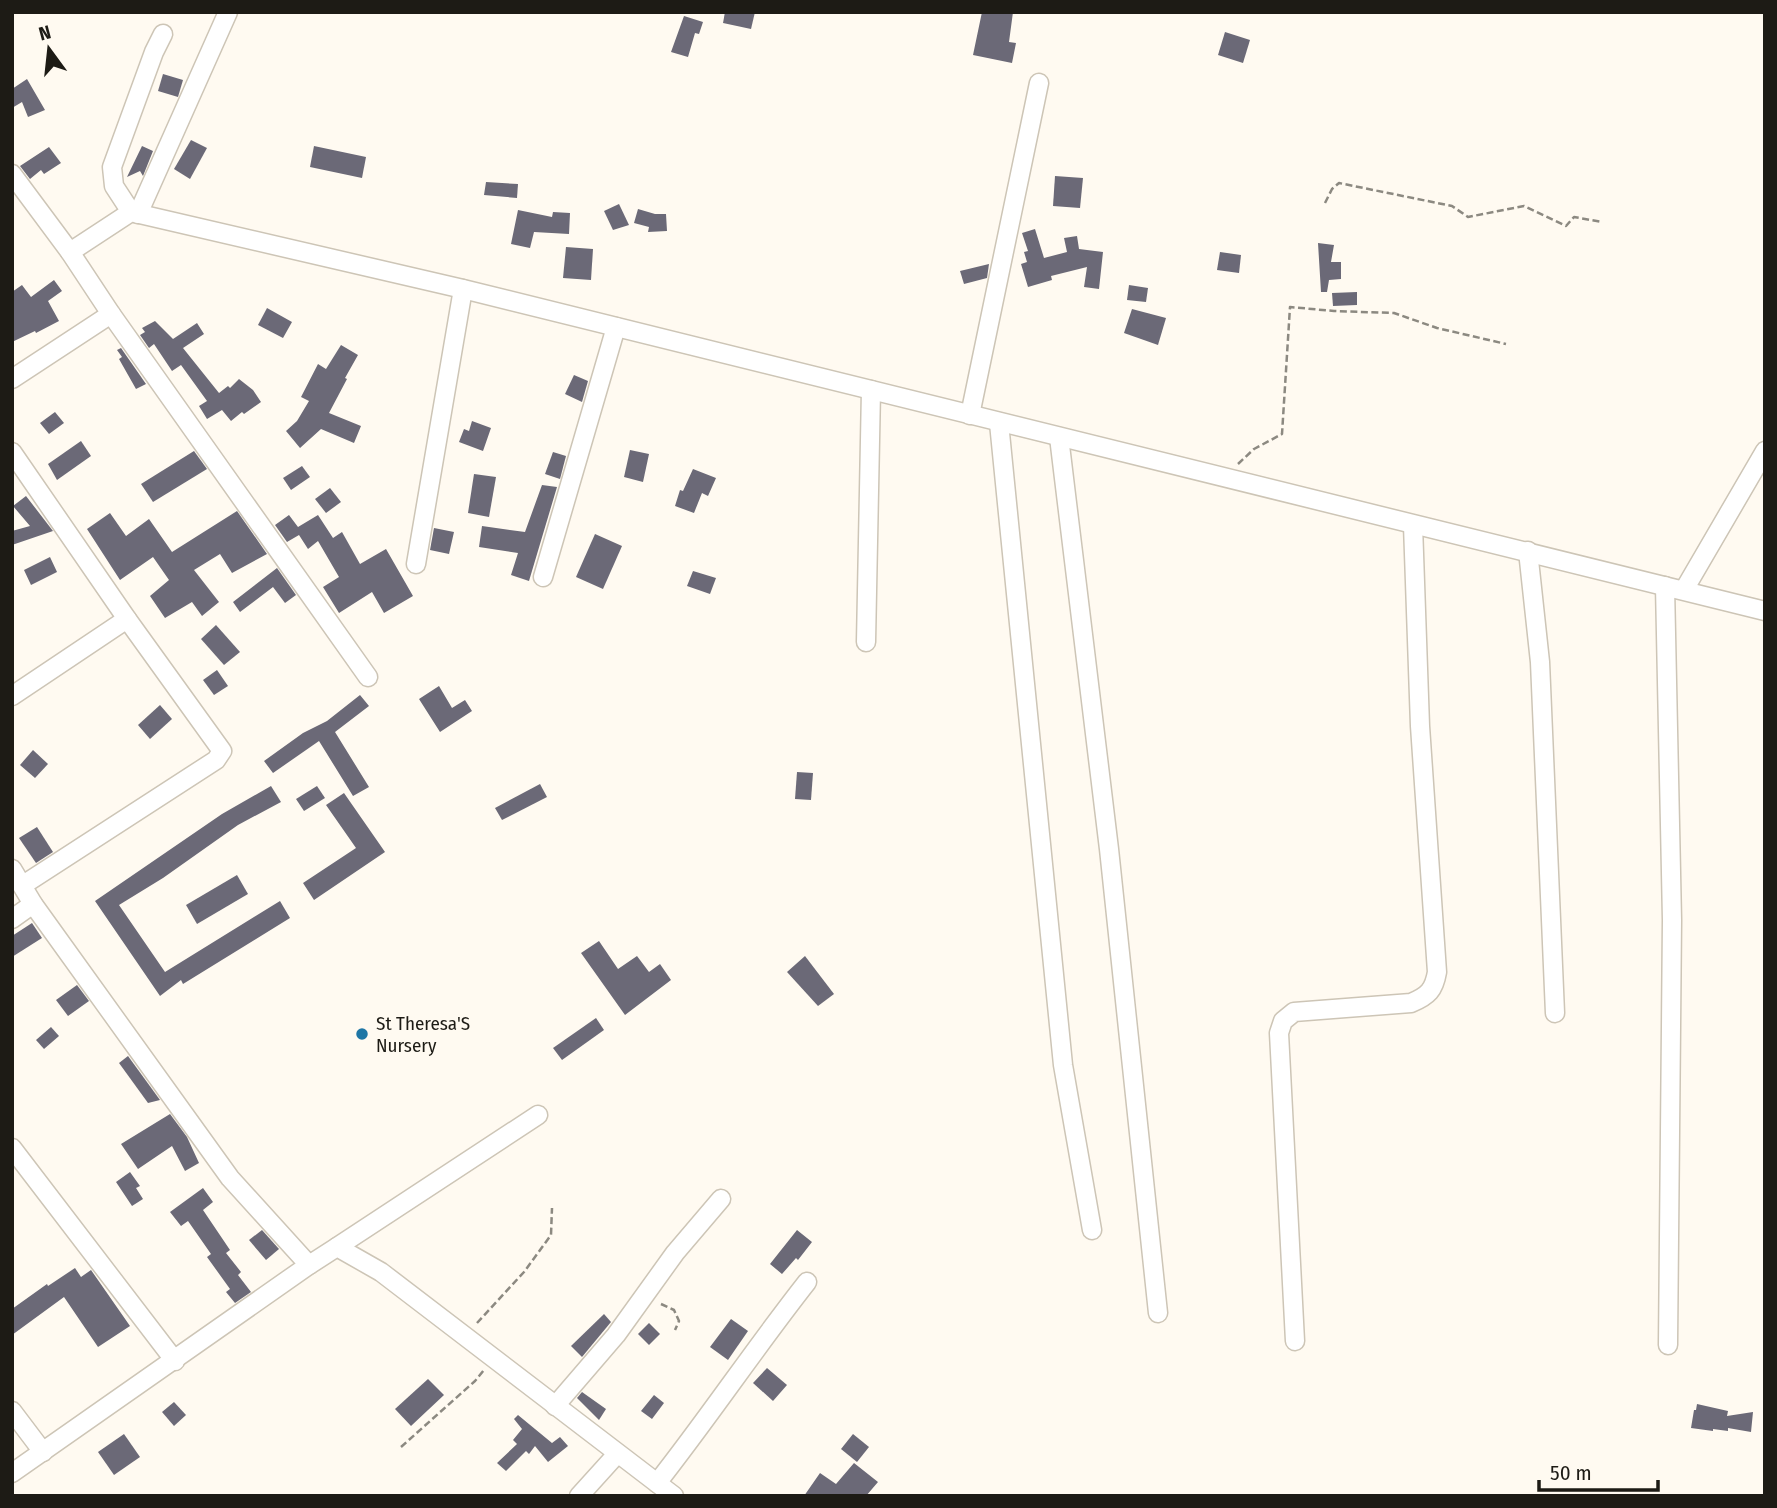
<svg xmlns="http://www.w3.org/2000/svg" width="1777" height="1508" font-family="'Fira Sans Condensed',sans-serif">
  <rect width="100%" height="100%" fill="#fffaf1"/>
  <g fill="#6b6977">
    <polygon points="725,12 755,12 751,29 723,23"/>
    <polygon points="982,12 1013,12 1009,42 1016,43 1012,63 973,55"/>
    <polygon points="684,16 703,22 699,34 695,33 688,57 671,52"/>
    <polygon points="1225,32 1250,40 1243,63 1218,55"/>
    <polygon points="163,74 183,80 178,97 158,91"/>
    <polygon points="27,79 45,110 28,117 22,102 12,108 12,89"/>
    <polygon points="191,140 207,148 190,179 174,169"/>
    <polygon points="142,146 153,151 143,176 140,171 127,177"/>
    <polygon points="314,146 366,157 362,178 310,167"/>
    <polygon points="49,147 61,163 44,174 41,170 30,179 20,166"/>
    <polygon points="1055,176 1083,178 1080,208 1053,206"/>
    <polygon points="486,182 518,184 517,198 484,195"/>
    <polygon points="619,204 629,225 613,230 604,211"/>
    <polygon points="638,209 655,214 666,214 667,231 648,232 649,227 634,223"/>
    <polygon points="518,210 552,217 553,212 570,213 569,234 534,232 530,248 511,244"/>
    <polygon points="1035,229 1044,258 1067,252 1064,238 1077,236 1079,249 1103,252 1099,289 1084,287 1087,267 1051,276 1052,280 1028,287 1021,264 1027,262 1024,252 1028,251 1022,233"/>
    <polygon points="1318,243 1334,245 1331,262 1341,262 1341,279 1329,280 1327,292 1321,292"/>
    <polygon points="566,247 593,249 591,280 563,278"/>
    <polygon points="1220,252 1241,255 1239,273 1217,270"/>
    <polygon points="989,264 987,278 964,284 960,271"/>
    <polygon points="54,280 62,291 48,301 59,321 36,333 35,331 12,342 12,292 22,285 31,297"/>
    <polygon points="1129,285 1148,288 1146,302 1127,300"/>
    <polygon points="1357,292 1357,305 1333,306 1332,293"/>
    <polygon points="267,308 292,322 283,338 258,325"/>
    <polygon points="1132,309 1166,318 1158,345 1124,333"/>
    <polygon points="155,321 173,339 197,323 204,334 183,348 219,393 228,386 230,388 239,379 253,390 261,402 244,414 242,412 231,421 222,410 207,419 199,406 207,401 181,365 172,371 154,344 149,348 140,335 145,332 142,328"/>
    <polygon points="341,345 358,355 345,378 347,379 329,413 361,426 354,443 321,429 300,448 286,431 297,421 309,401 301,397 318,364 326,369"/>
    <polygon points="121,348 146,384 136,389 119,359 122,357 117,350"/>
    <polygon points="574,375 588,381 582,402 565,394"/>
    <polygon points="55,412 64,423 49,434 40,423"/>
    <polygon points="472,421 491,428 483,451 459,442 464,429 469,431"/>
    <polygon points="81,441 91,456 57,480 48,464"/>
    <polygon points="630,450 649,454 643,482 624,477"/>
    <polygon points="194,451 207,469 153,502 141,484"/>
    <polygon points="553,452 566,456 560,479 545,474"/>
    <polygon points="302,466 310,477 291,490 283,478"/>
    <polygon points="693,469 716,478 708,496 702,493 694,513 675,506 680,490 683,491"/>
    <polygon points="474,474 496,477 489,517 468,513"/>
    <polygon points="542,485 557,487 529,581 511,575 518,553 479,547 482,526 525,532"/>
    <polygon points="330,488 341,502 326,513 315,499"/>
    <polygon points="26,496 53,531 12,545 12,531 30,526 13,506"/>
    <polygon points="237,511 267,554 232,573 220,554 194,570 219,602 202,616 192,602 165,618 150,596 169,580 153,557 120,580 87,529 110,513 126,536 149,519 172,552"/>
    <polygon points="289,515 298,527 318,515 333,538 342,532 360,564 386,549 413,596 384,613 372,592 339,613 323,587 339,577 318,541 308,549 299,535 287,542 275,525"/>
    <polygon points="434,528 454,532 449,554 430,550"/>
    <polygon points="595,534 622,546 603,589 576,577"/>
    <polygon points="50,557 57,572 31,585 24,570"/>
    <polygon points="277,568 296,595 285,603 273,587 240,612 233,602"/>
    <polygon points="693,571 716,578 710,594 687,586"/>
    <polygon points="216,625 240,652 224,665 201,639"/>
    <polygon points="217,670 228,686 214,695 203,680"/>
    <polygon points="439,686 452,708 465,700 472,711 440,732 419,699"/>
    <polygon points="360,695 369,706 335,732 369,787 353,796 319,741 273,773 264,761 303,733 327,721"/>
    <polygon points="160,705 172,719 150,739 138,725"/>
    <polygon points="33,750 48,764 35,778 20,765"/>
    <polygon points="797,772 813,773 811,800 795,799"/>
    <polygon points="540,784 547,797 502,820 495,808"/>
    <polygon points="271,786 281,802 238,825 163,878 119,905 165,972 280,901 290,918 183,984 181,980 160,996 95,901 222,814"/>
    <polygon points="317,786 325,798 304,811 296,799"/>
    <polygon points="344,793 385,852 314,900 303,883 356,848 326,805"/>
    <polygon points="37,827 53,852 36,863 19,838"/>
    <polygon points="237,875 248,894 197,924 186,905"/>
    <polygon points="32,923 42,938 12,957 12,936"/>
    <polygon points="599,941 618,969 637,956 649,972 660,964 671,980 625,1015 581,953"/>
    <polygon points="805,956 834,994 818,1006 787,972"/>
    <polygon points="77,985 89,1001 68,1016 56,1000"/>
    <polygon points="596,1018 604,1030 562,1060 553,1048"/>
    <polygon points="51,1027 59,1036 44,1049 36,1040"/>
    <polygon points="128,1056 160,1100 148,1103 119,1063"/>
    <polygon points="170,1114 187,1137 199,1163 185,1171 172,1146 138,1169 121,1144"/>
    <polygon points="130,1172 140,1186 136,1188 143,1199 132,1206 116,1182"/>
    <polygon points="203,1188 213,1202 203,1210 230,1250 226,1253 241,1272 238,1275 251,1292 235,1303 226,1292 230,1289 207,1257 211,1254 188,1221 181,1226 170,1212"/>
    <polygon points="262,1230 279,1249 266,1260 249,1240"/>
    <polygon points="797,1230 812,1242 798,1260 796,1258 782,1274 770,1264"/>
    <polygon points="75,1268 81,1277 91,1270 130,1326 98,1347 64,1297 12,1335 12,1309 47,1284 48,1286"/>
    <polygon points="604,1314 611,1322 582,1357 571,1346"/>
    <polygon points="731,1319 748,1331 728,1360 710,1347"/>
    <polygon points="649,1323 660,1334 649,1345 638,1334"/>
    <polygon points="767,1368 787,1385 773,1401 753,1383"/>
    <polygon points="428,1379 444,1395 411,1426 395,1409"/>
    <polygon points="582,1392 606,1409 599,1420 577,1398"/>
    <polygon points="654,1395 664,1403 652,1419 641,1411"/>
    <polygon points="174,1402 186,1415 174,1426 162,1412"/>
    <polygon points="1697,1404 1728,1411 1727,1416 1753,1412 1751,1432 1728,1428 1728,1431 1713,1429 1713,1431 1691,1428 1694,1410 1696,1410"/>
    <polygon points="518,1415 552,1443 560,1437 568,1446 548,1462 535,1446 529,1454 526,1451 506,1471 497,1463 517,1444 513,1440 522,1429 514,1419"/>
    <polygon points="124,1434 140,1457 114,1475 98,1452"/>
    <polygon points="853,1434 869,1447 857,1462 841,1449"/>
    <polygon points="854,1463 878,1482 866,1496 804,1496 820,1473 836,1484"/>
  </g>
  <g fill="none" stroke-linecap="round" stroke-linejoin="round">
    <g stroke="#cdc5b6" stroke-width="21">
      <g id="street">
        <polyline points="12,174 70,252 111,314 368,677"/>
        <polyline points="131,212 114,186 112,167 154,52 163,34"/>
        <polyline points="138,214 228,12"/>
        <polyline points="70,252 131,212 463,289 1765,611"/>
        <polyline points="12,379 111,314"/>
        <polyline points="970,415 1039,83"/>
        <polyline points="999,423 1063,1065 1092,1230"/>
        <polyline points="1059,437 1109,849 1158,1313"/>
        <polyline points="12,452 127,619 222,751 216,760 23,885"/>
        <polyline points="1528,551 1540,662 1555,1013"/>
        <polyline points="416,564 463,289"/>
        <polyline points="543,577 616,327"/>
        <polyline points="1665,586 1672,920 1668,1345"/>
        <polyline points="1684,590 1765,451"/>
        <polyline points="866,642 871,390"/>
        <polyline points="12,696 127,619"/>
        <polyline points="12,869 33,904 230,1178 309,1265 12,1473"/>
        <polyline points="12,919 33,904"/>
        <polyline points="12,1148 175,1361"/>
        <polyline points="337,1247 538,1115"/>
        <polyline points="309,1265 337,1247 381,1272 674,1496"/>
        <path d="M1295,1341L1279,1033L1283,1021L1294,1012L1411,1003C1428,996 1434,990 1437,972L1420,726L1413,525"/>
        <polyline points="555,1406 616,1335 675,1253 721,1199"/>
        <polyline points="12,1411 43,1452"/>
        <path d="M657,1483C709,1417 755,1348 807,1282"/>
        <polyline points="579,1496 617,1454"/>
      </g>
    </g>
    <g stroke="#8c8981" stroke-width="2.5" stroke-dasharray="7 3.5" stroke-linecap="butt">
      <polyline points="1325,203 1332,189 1339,183 1452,206 1468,217 1524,206 1566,226 1574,217 1602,222"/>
      <polyline points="1238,464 1254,449 1282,434 1290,307 1334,311 1394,313 1437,328 1506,344"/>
      <polyline points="661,1304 674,1310 679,1321 675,1330"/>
      <polyline points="477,1323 524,1272 551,1235 552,1208"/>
      <polyline points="401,1447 475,1381 484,1370"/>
    </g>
    <use href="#street" stroke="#fff" stroke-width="18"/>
  </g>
  <circle fill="#1e76a5" stroke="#fffaf1" stroke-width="2.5" cx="362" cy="1034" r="7"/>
  <g text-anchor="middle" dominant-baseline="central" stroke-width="7" stroke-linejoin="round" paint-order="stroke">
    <g font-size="19" fill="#1d1b15" stroke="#fffaf1" text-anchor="start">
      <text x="376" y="1023">St Theresa'S<tspan x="376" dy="22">Nursery</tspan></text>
    </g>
  </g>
  <rect width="1777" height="1508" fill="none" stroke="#1d1b15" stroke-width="28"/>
  <g transform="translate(49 49) rotate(345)" stroke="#fffaf1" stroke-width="5" paint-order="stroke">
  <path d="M0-5L12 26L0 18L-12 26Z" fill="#1d1b15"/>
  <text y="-10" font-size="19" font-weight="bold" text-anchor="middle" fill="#1d1b15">N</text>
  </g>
  <path d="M1539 1480v10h119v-10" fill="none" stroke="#1d1b15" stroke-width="3.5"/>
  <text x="1550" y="1480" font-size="21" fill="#1d1b15" stroke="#fffaf1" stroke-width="5" paint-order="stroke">50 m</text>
</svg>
